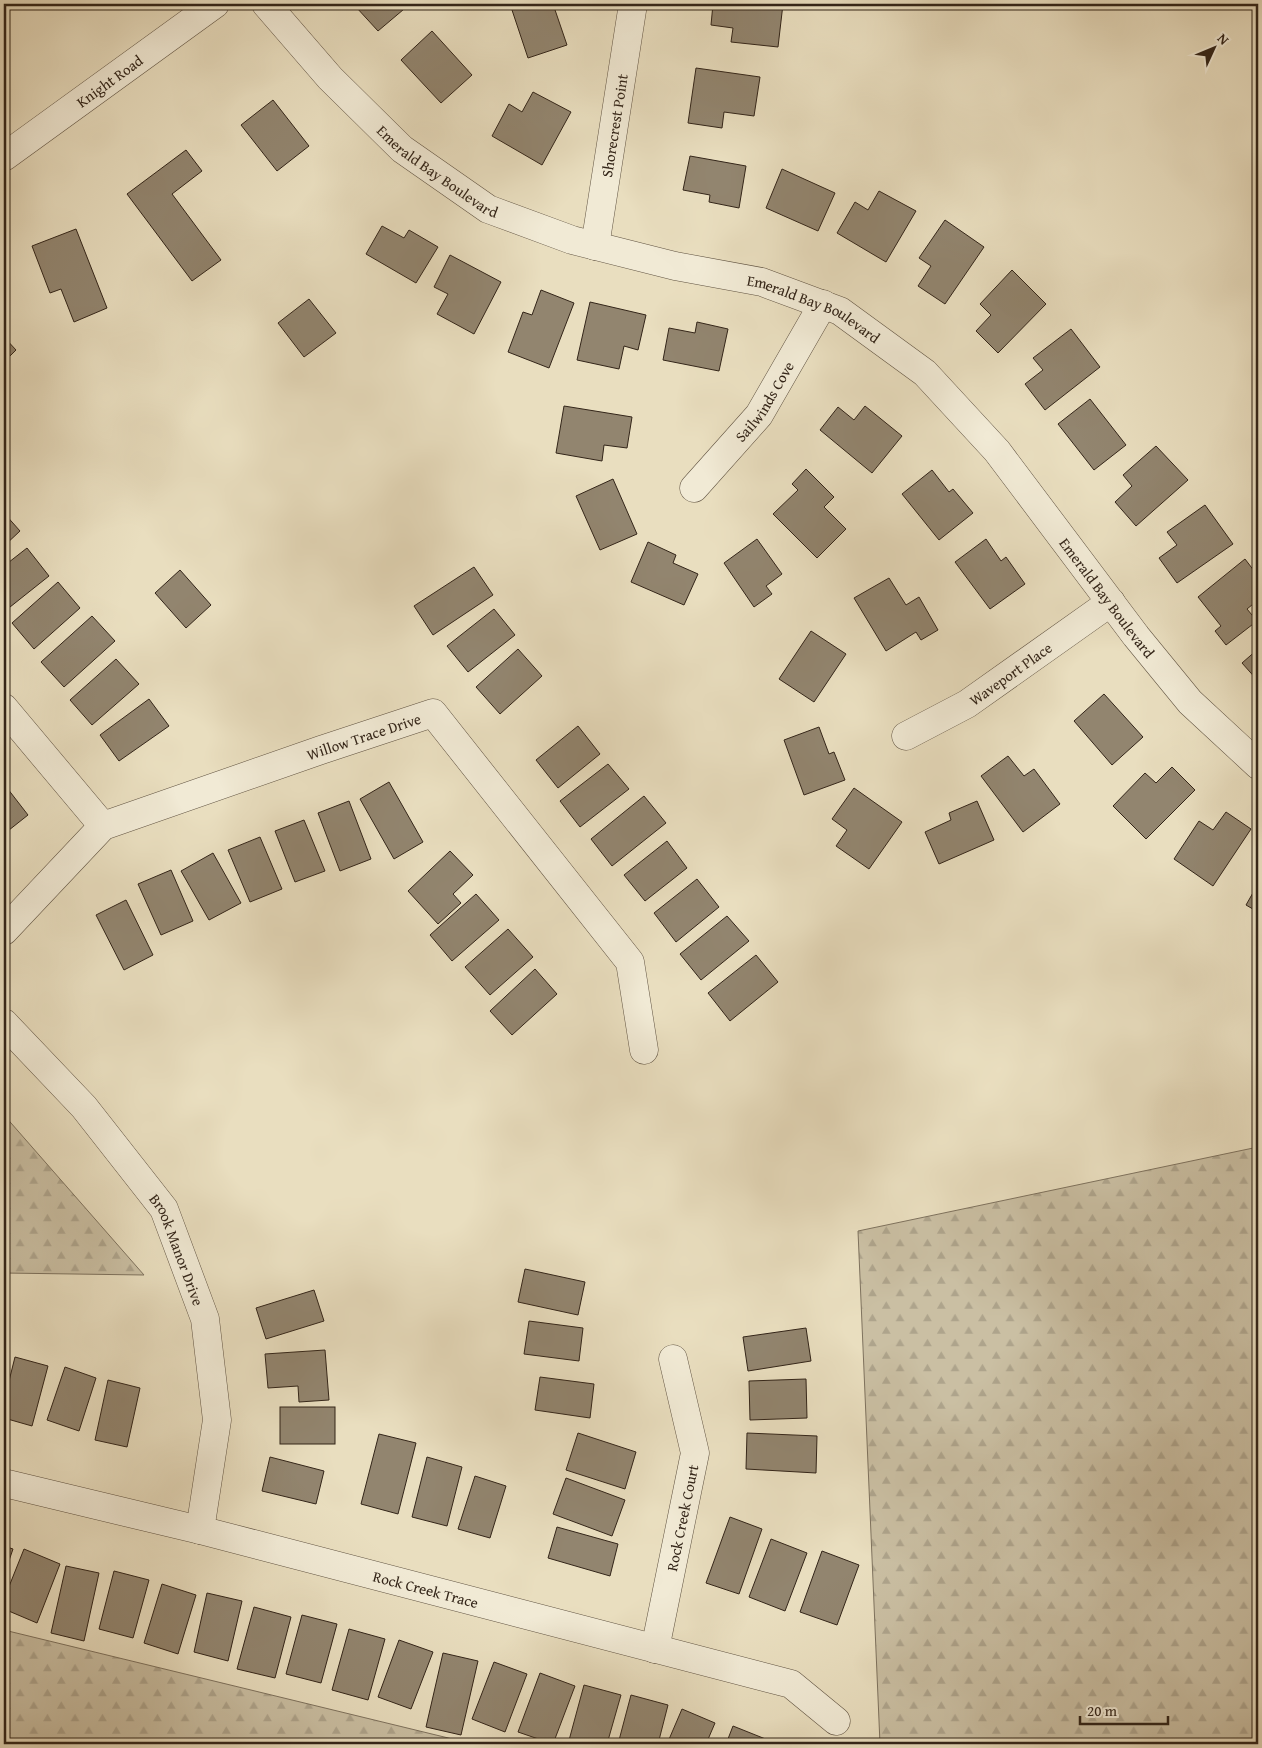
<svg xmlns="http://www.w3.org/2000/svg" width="1262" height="1748" font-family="'Gentium Book Plus',serif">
  <defs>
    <pattern id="forest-firs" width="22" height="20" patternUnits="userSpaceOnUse" patternTransform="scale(1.25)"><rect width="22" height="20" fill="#cabfa3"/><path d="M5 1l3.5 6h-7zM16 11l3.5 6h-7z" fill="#aea48c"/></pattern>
  </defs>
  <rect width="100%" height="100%" fill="#e9debf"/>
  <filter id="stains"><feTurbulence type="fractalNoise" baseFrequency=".004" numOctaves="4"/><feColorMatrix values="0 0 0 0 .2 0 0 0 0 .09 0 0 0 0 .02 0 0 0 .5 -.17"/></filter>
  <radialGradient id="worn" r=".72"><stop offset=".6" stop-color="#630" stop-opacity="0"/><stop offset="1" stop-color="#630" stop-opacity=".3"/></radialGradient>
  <g fill="url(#forest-firs)" stroke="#7e725e">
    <polygon points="4,1115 144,1275 4,1273"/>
    <polygon points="1258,1147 1258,1744 880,1744 858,1231"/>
    <polygon points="4,1630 473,1744 4,1744"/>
  </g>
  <g fill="#92856f" stroke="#332519">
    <polygon points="360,4 410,4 378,31 356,7"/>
    <polygon points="510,4 553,4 567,45 528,58"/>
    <polygon points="713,4 783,4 778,47 731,42 733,28 711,25"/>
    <polygon points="432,31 472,75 441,103 401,60"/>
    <polygon points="696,68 760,77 754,116 724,112 722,128 688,123"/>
    <polygon points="533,92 571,112 542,165 492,136 509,104 522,112"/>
    <polygon points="273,100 309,146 277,171 241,125"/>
    <polygon points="186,150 202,171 172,194 221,260 192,281 127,194"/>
    <polygon points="690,156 746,166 739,208 709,202 710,195 683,190"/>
    <polygon points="782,169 835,193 818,231 766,208"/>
    <polygon points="879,191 916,211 886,262 837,233 855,202 868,210"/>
    <polygon points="945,220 984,247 945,304 918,286 931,266 919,258"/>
    <polygon points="382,226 404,238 409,230 438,247 416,283 366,254"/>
    <polygon points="76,229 107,308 74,322 61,289 50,293 32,246"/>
    <polygon points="450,255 501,282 474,334 437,314 448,294 434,287"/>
    <polygon points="1012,270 1046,304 998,353 976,331 991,315 980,304"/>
    <polygon points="541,290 574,303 549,368 508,352 523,312 532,315"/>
    <polygon points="309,299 336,333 304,357 278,323"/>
    <polygon points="590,302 646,315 638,350 624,346 619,369 577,360"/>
    <polygon points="697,322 728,329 719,371 663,360 669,328 695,333"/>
    <polygon points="1071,329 1100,367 1045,410 1025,384 1043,370 1033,358"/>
    <polygon points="4,337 16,350 4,362"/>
    <polygon points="1090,399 1126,445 1094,470 1058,424"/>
    <polygon points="564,406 632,417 627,448 604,445 602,461 556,453"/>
    <polygon points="865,406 902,436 872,473 820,430 838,407 854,420"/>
    <polygon points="1156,446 1188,480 1136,526 1115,502 1132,486 1123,475"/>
    <polygon points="806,469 834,497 824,507 846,529 817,558 773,514 798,490 792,484"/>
    <polygon points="932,470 949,492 953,489 973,513 939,540 902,494"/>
    <polygon points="613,479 637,534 600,550 576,496"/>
    <polygon points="1205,505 1233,544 1177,583 1159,558 1177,545 1167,532"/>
    <polygon points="4,513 20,531 4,546"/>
    <polygon points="757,539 782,574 766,586 772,594 754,607 724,563"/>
    <polygon points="986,539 1001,561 1006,557 1025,584 990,609 955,562"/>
    <polygon points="648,542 676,555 673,563 698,574 684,605 631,582"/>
    <polygon points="27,548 49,576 5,611 4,566"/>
    <polygon points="1245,559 1258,576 1258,600 1247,609 1257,621 1226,645 1215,631 1221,626 1198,597"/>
    <polygon points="474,567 493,595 433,635 414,606"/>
    <polygon points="180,570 211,605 186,628 155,593"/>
    <polygon points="889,578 906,605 919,597 938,630 921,640 916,632 886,651 854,598"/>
    <polygon points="58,582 80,608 34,649 12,623"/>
    <polygon points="494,609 515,635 468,672 447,646"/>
    <polygon points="92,616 115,641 64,687 41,662"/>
    <polygon points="811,631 846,654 814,702 779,679"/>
    <polygon points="518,649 542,676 500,714 476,687"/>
    <polygon points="1258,649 1258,681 1242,663"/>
    <polygon points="116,659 139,684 92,725 70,700"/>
    <polygon points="1104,694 1143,737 1112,765 1074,721"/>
    <polygon points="149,699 169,726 119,761 100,735"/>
    <polygon points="578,726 600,754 558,788 536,760"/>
    <polygon points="819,727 829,754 834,752 845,780 804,795 784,740"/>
    <polygon points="1008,756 1024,776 1034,769 1060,804 1023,832 981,776"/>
    <polygon points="608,764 629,789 580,827 560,801"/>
    <polygon points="1172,767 1195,790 1146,839 1113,806 1145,773 1156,783"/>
    <polygon points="389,782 423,842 394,859 360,799"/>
    <polygon points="4,784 28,815 4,834"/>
    <polygon points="854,788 902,822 869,869 836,846 847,830 832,819"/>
    <polygon points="644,796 666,823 612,866 591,839"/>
    <polygon points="349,801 371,859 340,871 318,813"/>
    <polygon points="977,801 994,840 939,864 925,832 951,820 949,813"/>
    <polygon points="1226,812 1251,829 1213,886 1174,859 1199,821 1213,830"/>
    <polygon points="304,820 325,871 295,882 275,831"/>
    <polygon points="260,837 282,889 250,902 228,850"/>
    <polygon points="667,841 687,868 645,901 624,875"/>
    <polygon points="450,851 473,875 453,894 461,903 438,924 408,891"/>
    <polygon points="213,853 241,903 209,920 181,871"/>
    <polygon points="171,870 193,921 161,935 138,884"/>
    <polygon points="697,879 719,907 676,942 654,913"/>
    <polygon points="1258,884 1258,912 1246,905"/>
    <polygon points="476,894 499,920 452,961 430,935"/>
    <polygon points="126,900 153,955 124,970 96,915"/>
    <polygon points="727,916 749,941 701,980 680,954"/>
    <polygon points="508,929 533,957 490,995 465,967"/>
    <polygon points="756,955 778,982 730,1021 708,993"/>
    <polygon points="535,969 557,994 512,1035 490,1011"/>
    <polygon points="525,1269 585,1282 578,1315 518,1302"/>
    <polygon points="314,1290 324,1321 266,1339 256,1308"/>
    <polygon points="529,1321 583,1328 579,1361 524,1354"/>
    <polygon points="806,1328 811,1361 748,1371 743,1337"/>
    <polygon points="325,1350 329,1400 299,1402 298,1386 268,1388 265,1354"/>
    <polygon points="15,1357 48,1366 32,1426 4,1418 4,1401"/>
    <polygon points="65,1367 96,1378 79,1431 47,1420"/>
    <polygon points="540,1377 594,1384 590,1418 535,1410"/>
    <polygon points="806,1379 807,1418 750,1420 749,1381"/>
    <polygon points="108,1380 140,1388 127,1447 95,1440"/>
    <rect x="280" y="1407" width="55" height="37"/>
    <polygon points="578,1433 636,1452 625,1489 566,1470"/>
    <polygon points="747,1433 817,1436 816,1473 746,1469"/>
    <polygon points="379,1434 416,1443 398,1514 361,1504"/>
    <polygon points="270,1457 324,1471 316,1504 262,1491"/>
    <polygon points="427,1457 462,1467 447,1526 412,1517"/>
    <polygon points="475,1476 506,1486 490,1538 458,1529"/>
    <polygon points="566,1478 625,1500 612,1536 553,1514"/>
    <polygon points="730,1517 762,1529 739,1594 706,1583"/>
    <polygon points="557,1527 618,1544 610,1576 548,1558"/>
    <polygon points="771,1539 807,1553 785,1611 749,1597"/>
    <polygon points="4,1546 13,1549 4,1575"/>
    <polygon points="24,1549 60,1564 37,1623 4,1609 4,1599"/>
    <polygon points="822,1551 859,1565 837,1625 800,1612"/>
    <polygon points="66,1566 99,1573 84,1641 51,1633"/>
    <polygon points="114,1571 149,1580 133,1638 99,1629"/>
    <polygon points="162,1584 196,1595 178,1654 144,1643"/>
    <polygon points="207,1593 242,1601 228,1661 194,1652"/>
    <polygon points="254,1607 291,1617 275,1678 237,1669"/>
    <polygon points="302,1615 337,1624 321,1683 286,1674"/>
    <polygon points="349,1629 385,1639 368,1700 332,1690"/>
    <polygon points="399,1640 433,1652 411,1709 378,1697"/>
    <polygon points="443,1653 478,1661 461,1735 426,1727"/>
    <polygon points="494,1662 527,1674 505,1732 472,1719"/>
    <polygon points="540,1673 575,1686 553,1744 518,1732"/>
    <polygon points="584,1685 621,1695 607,1744 568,1744"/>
    <polygon points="631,1695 668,1705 658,1744 618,1744"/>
    <polygon points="682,1709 715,1723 706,1744 667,1744"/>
    <polygon points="733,1726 768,1740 766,1744 726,1744"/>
  </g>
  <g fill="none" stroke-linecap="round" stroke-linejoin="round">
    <g stroke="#605342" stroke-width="29">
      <g id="minor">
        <path id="s1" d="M266,4L330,78L402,149L488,209L572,240L675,266L762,282L840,311L925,373L997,451L1136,636L1190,702L1258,765"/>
        <path id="s2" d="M595,246L633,4"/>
        <path id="s3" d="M694,488L759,415L823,304"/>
        <polyline points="4,708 103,826"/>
        <path id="s4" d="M906,736L967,704L1111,602"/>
        <path id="s5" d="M4,931L103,826L321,750L433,713L630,962L644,1050"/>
        <path id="s6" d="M4,1023L84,1107L164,1209L205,1319L217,1420L200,1530"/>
        <path id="s7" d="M4,1483L200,1530L791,1684L836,1721"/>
        <path id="s8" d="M655,1649L695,1453L673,1359"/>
      </g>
    </g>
    <g stroke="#605342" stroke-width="29">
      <g id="tertiary">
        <path id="s9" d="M4,157L215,4"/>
      </g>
    </g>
    <use href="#minor" stroke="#f1ead5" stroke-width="28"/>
    <use href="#tertiary" stroke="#f1ead5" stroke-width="28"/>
  </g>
  <g text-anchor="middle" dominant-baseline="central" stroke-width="4" stroke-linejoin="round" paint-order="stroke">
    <g font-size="15" fill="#332519" stroke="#f1ead5">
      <text stroke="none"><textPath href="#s9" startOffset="130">Knight Road</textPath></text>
      <text stroke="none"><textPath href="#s2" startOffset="122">Shorecrest Point</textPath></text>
      <text stroke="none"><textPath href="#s1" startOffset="241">Emerald Bay Boulevard</textPath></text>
      <text stroke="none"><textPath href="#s1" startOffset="646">Emerald Bay Boulevard</textPath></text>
      <text stroke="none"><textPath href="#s3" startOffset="112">Sailwinds Cove</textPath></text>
      <text stroke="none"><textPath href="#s1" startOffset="1066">Emerald Bay Boulevard</textPath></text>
      <text stroke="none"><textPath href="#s4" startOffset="122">Waveport Place</textPath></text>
      <text stroke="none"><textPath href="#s5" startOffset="420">Willow Trace Drive</textPath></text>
      <text stroke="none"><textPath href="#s6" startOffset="288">Brook Manor Drive</textPath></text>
      <text stroke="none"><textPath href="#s8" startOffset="134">Rock Creek Court</textPath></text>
      <text stroke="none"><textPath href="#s7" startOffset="435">Rock Creek Trace</textPath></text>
    </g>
  </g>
  <rect width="1262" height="1748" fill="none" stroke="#e9debf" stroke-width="20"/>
  <rect x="5" y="5" width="1252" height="1738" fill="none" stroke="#332519" stroke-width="2.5"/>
  <rect x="10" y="10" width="1242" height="1728" fill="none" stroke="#332519"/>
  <g transform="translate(1214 48) rotate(46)" stroke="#f1ead5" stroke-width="4" paint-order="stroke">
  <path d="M0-4L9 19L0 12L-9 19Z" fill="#332519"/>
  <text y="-8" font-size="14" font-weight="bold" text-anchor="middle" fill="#332519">N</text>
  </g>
  <path d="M1080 1716v8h88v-8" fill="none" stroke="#332519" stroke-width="2.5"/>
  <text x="1087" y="1716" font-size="15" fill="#332519" stroke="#f1ead5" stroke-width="4" paint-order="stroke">20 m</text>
  <rect width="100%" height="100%" filter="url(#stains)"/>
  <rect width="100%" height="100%" fill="url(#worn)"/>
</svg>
